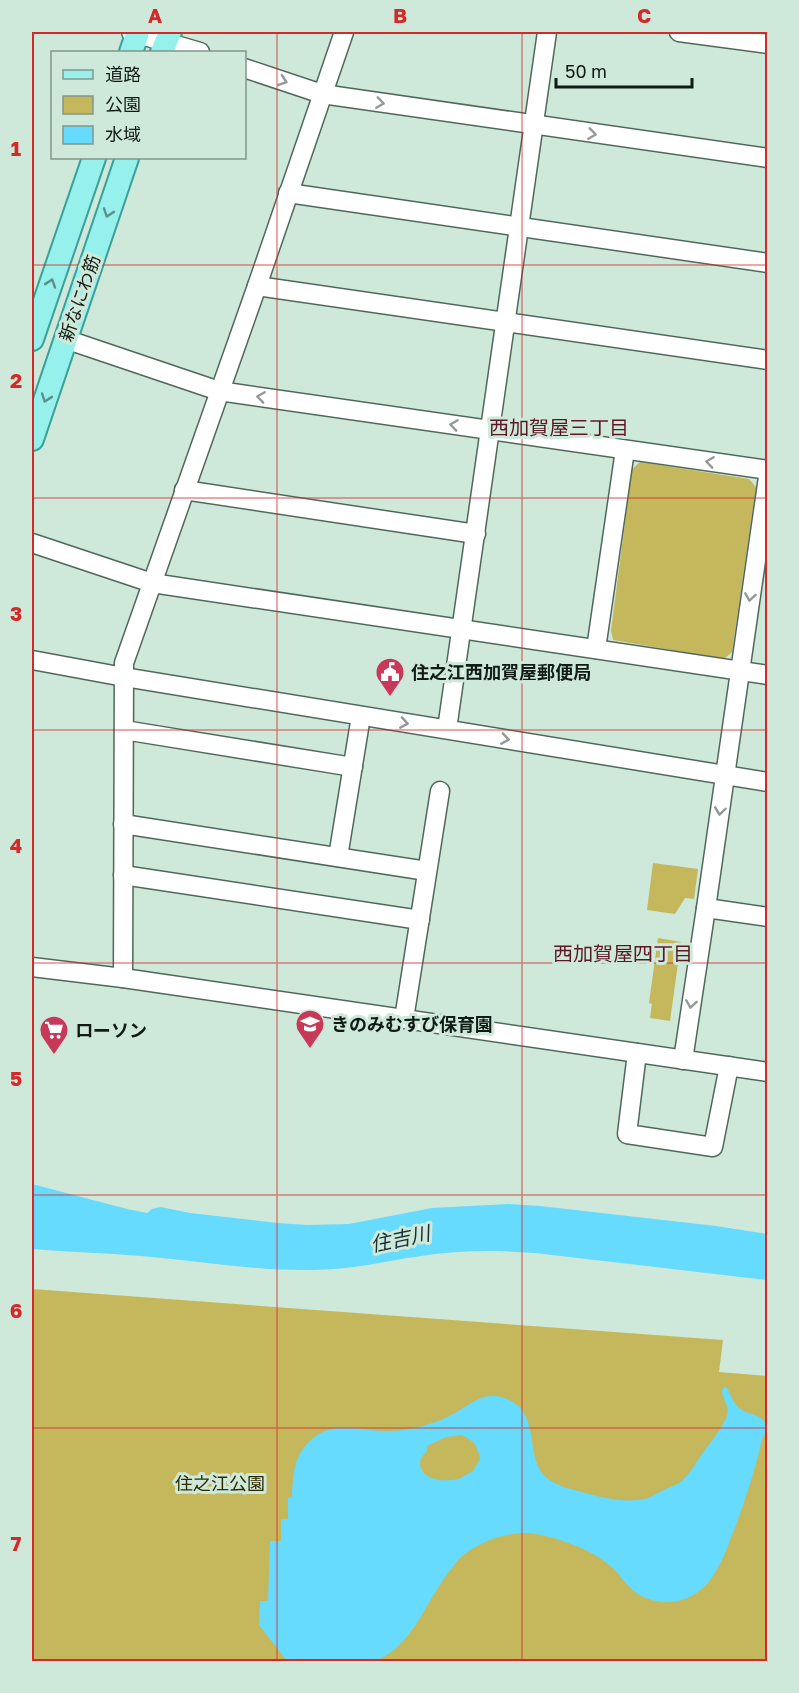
<svg xmlns="http://www.w3.org/2000/svg" width="799" height="1693" font-family="'Golos Text','Noto Sans JP',sans-serif">
  <rect width="100%" height="100%" fill="#cee8d9"/>
  <g fill="#c4b75c">
    <polygon points="640,462 749,479 756,487 732,652 724,659 613,640 611,631 632,469"/>
    <polygon points="653,863 698,869 694,899 685,898 675,914 647,910"/>
    <polygon points="658,938 681,942 670,1021 650,1018 652,1004 649,1003"/>
    <polygon points="32,1289 723,1340 719,1372 767,1376 767,1661 32,1661"/>
  </g>
  <g fill="#66dbfe" fill-rule="evenodd">
    <path d="M32,1184L127,1209L147,1213L152,1209L161,1207L190,1213L277,1223L307,1225L349,1224L432,1208L508,1204L540,1206L716,1226L767,1234V1280L535,1253C497,1250 459,1250 421,1256C385,1261 350,1270 313,1270C255,1271 198,1261 141,1256C104,1253 68,1252 32,1249Z"/>
    <path d="M725,1387L727,1388C730,1393 732,1400 736,1405C745,1417 767,1411 767,1432L763,1436C755,1470 745,1503 732,1535C727,1549 721,1564 713,1576C696,1602 665,1610 638,1594C626,1587 620,1573 609,1565C592,1549 549,1534 526,1533C514,1533 501,1536 490,1540C480,1544 467,1551 459,1559C455,1563 452,1569 448,1573C426,1602 413,1644 378,1660C370,1664 318,1662 306,1662L302,1658L299,1661H287L259,1625L260,1601H268L270,1541H281V1519H288V1498L292,1497C293,1471 294,1450 319,1434C339,1422 364,1431 386,1431C403,1431 419,1428 435,1422C442,1420 449,1416 455,1413C474,1402 487,1389 509,1400C542,1415 523,1457 547,1478C558,1487 572,1489 585,1493C605,1498 627,1504 648,1498C653,1496 659,1492 664,1490C670,1487 679,1484 684,1479C692,1471 698,1459 705,1450C711,1442 725,1424 727,1415C730,1406 722,1398 722,1390ZM462,1435C474,1441 478,1446 480,1459L473,1471C468,1473 465,1476 461,1478C449,1482 426,1482 421,1468C418,1461 422,1456 427,1451V1446L446,1437Z"/>
  </g>
  <g fill="none" stroke-linecap="round" stroke-linejoin="round">
    <g stroke="#50685b" stroke-width="21">
      <g id="minor">
        <polyline points="131,32 200,52"/>
        <polyline points="679,32 768,44"/>
        <polyline points="244,68 322,94 768,158"/>
        <polyline points="288,193 768,263"/>
        <polyline points="257,286 768,360"/>
        <polyline points="65,339 219,391 768,470"/>
        <polyline points="184,490 476,534"/>
        <polyline points="32,543 152,583 768,675"/>
        <polyline points="596,649 625,450"/>
        <polyline points="32,660 124,677 768,782"/>
        <polyline points="447,729 547,32"/>
        <polyline points="124,730 353,767"/>
        <polyline points="123,824 427,871"/>
        <polyline points="338,857 361,716"/>
        <polyline points="123,875 420,920"/>
        <polyline points="706,908 768,917"/>
        <polyline points="32,967 123,978 768,1072"/>
        <polyline points="123,978 124,663 257,286 344,32"/>
        <polyline points="404,1019 440,791"/>
        <polyline points="637,1053 627,1134 713,1147 729,1066"/>
        <polyline points="683,1060 706,908 768,477"/>
      </g>
    </g>
    <g stroke="#3aa09a" stroke-width="26">
      <g id="major">
        <polyline points="131,52 138,32"/>
        <polyline points="162,52 170,32"/>
        <polyline points="32,339 94,158"/>
        <polyline points="32,439 127,158"/>
      </g>
    </g>
    <use href="#minor" stroke="#fff" stroke-width="18"/>
    <use href="#major" stroke="#96f1ed" stroke-width="22"/>
  </g>
  <defs><path id="oneway-chevron" d="M-2-3.5L2.5 0L-2 3.5" fill="none" stroke-width="1.6" stroke-linecap="round" stroke-linejoin="round" transform="scale(1.5)"/></defs>
  <g stroke="#949896">
    <use href="#oneway-chevron" transform="translate(283 81) rotate(19)"/>
    <use href="#oneway-chevron" transform="translate(380 103) rotate(8)"/>
    <use href="#oneway-chevron" transform="translate(592 134) rotate(8)"/>
    <use href="#oneway-chevron" transform="translate(261 397) rotate(-172)"/>
    <use href="#oneway-chevron" transform="translate(454 425) rotate(-172)"/>
    <use href="#oneway-chevron" transform="translate(710 462) rotate(-172)"/>
    <use href="#oneway-chevron" transform="translate(750 597) rotate(99)"/>
    <use href="#oneway-chevron" transform="translate(404 723) rotate(9)"/>
    <use href="#oneway-chevron" transform="translate(505 739) rotate(9)"/>
    <use href="#oneway-chevron" transform="translate(720 811) rotate(98)"/>
    <use href="#oneway-chevron" transform="translate(691 1004) rotate(99)"/>
  </g>
  <g stroke="#5a918c">
    <use href="#oneway-chevron" transform="translate(108 213) rotate(109)"/>
    <use href="#oneway-chevron" transform="translate(51 283) rotate(-71)"/>
    <use href="#oneway-chevron" transform="translate(46 398) rotate(109)"/>
  </g>
  <path fill="none" stroke="#d62828" stroke-width="1.5" stroke-opacity="0.55" d="M277,32V1662M522,32V1662M32,265H768M32,498H768M32,730H768M32,963H768M32,1195H768M32,1428H768"/>
  <defs>
    <g id="civic-pin" transform="scale(1.5)"><path d="M0 17L-7.5 6A9.5 9.5 0 1 1 7.5 6Z" fill="#c83858" stroke="#cee8d9"/><path d="M-.6-6.5H3V-4.5H.6V-3L4-1V1h2V6H-6V1h2V-1L-.6-3ZM-1.2 2.5V6h2.4V2.5Z" fill="#fff"/></g>
    <g id="school-pin" transform="scale(1.5)"><path d="M0 17L-7.5 6A9.5 9.5 0 1 1 7.5 6Z" fill="#c83858" stroke="#cee8d9"/><path d="M0-5L7-2L0 1L-7-2ZM-4 1L0 2.5L4 1V4Q0 6-4 4Z" fill="#fff"/></g>
    <g id="supermarket-pin" transform="scale(1.5)"><path d="M0 17L-7.5 6A9.5 9.5 0 1 1 7.5 6Z" fill="#c83858" stroke="#cee8d9"/><path d="M-6-5.5h2.5l.6 2H6L4.5 2H-2.5L-4.4-4H-6ZM-1.5 3.2a1.3 1.3 0 1 0 .1 0ZM3 3.2a1.3 1.3 0 1 0 .1 0Z" fill="#fff"/></g>
  </defs>
  <g fill-rule="evenodd">
    <use href="#civic-pin" x="390" y="672"/>
    <use href="#school-pin" x="310" y="1024"/>
    <use href="#supermarket-pin" x="54" y="1030"/>
  </g>
  <g text-anchor="middle" dominant-baseline="central" stroke-width="6" stroke-linejoin="round" paint-order="stroke">
    <g font-size="18" fill="#111b16" stroke="#cee8d9">
      <text transform="translate(79 298) rotate(-71)">新なにわ筋</text>
    </g>
    <g font-size="18" font-weight="bold" fill="#111b16" stroke="#cee8d9" text-anchor="start">
      <text x="411" y="672">住之江西加賀屋郵便局</text>
      <text x="331" y="1024">きのみむすび保育園</text>
      <text x="75" y="1030">ローソン</text>
    </g>
    <g font-size="18" fill="#302a00" stroke="#cee8d9">
      <text x="220" y="1483">住之江公園</text>
    </g>
    <g font-size="20" fill="#5c1725" stroke="#cee8d9">
      <text x="559" y="427">西加賀屋三丁目</text>
      <text x="623" y="953">西加賀屋四丁目</text>
    </g>
    <g font-size="20" font-style="italic" fill="#192e35" stroke="#cee8d9">
      <text transform="translate(400 1238) rotate(-12)">住吉川</text>
    </g>
  </g>
  <rect width="799" height="1693" fill="none" stroke="#cee8d9" stroke-width="66"/>
  <rect x="51" y="51" width="195" height="108" fill="#cee8d9" stroke="#82968b" stroke-width="1.5"/>
  <rect x="63" y="70" width="30" height="9" fill="#96f1ed" stroke="#82968b" stroke-width="1.5"/>
  <text x="105" y="81" font-size="18" fill="#111b16">道路</text>
  <rect x="63" y="96" width="30" height="18" fill="#c4b75c" stroke="#82968b" stroke-width="1.5"/>
  <text x="105" y="111" font-size="18" fill="#111b16">公園</text>
  <rect x="63" y="126" width="30" height="18" fill="#66dbfe" stroke="#82968b" stroke-width="1.5"/>
  <text x="105" y="141" font-size="18" fill="#111b16">水域</text>
  <path d="M556 78v9h136v-9" fill="none" stroke="#111b16" stroke-width="3"/>
  <text x="565" y="78" font-size="18" fill="#111b16" stroke="#cee8d9" stroke-width="4.5" paint-order="stroke">50 m</text>
  <rect x="33" y="33" width="733" height="1627" fill="none" stroke="#d62828" stroke-width="2"/>
  <g font-size="20" text-anchor="middle" font-weight="bold" fill="#d62828">
    <text x="155" y="23">A</text>
    <text x="400" y="23">B</text>
    <text x="644" y="23">C</text>
    <text x="16" y="156">1</text>
    <text x="16" y="388">2</text>
    <text x="16" y="621">3</text>
    <text x="16" y="853">4</text>
    <text x="16" y="1086">5</text>
    <text x="16" y="1318">6</text>
    <text x="16" y="1551">7</text>
  </g>
</svg>
